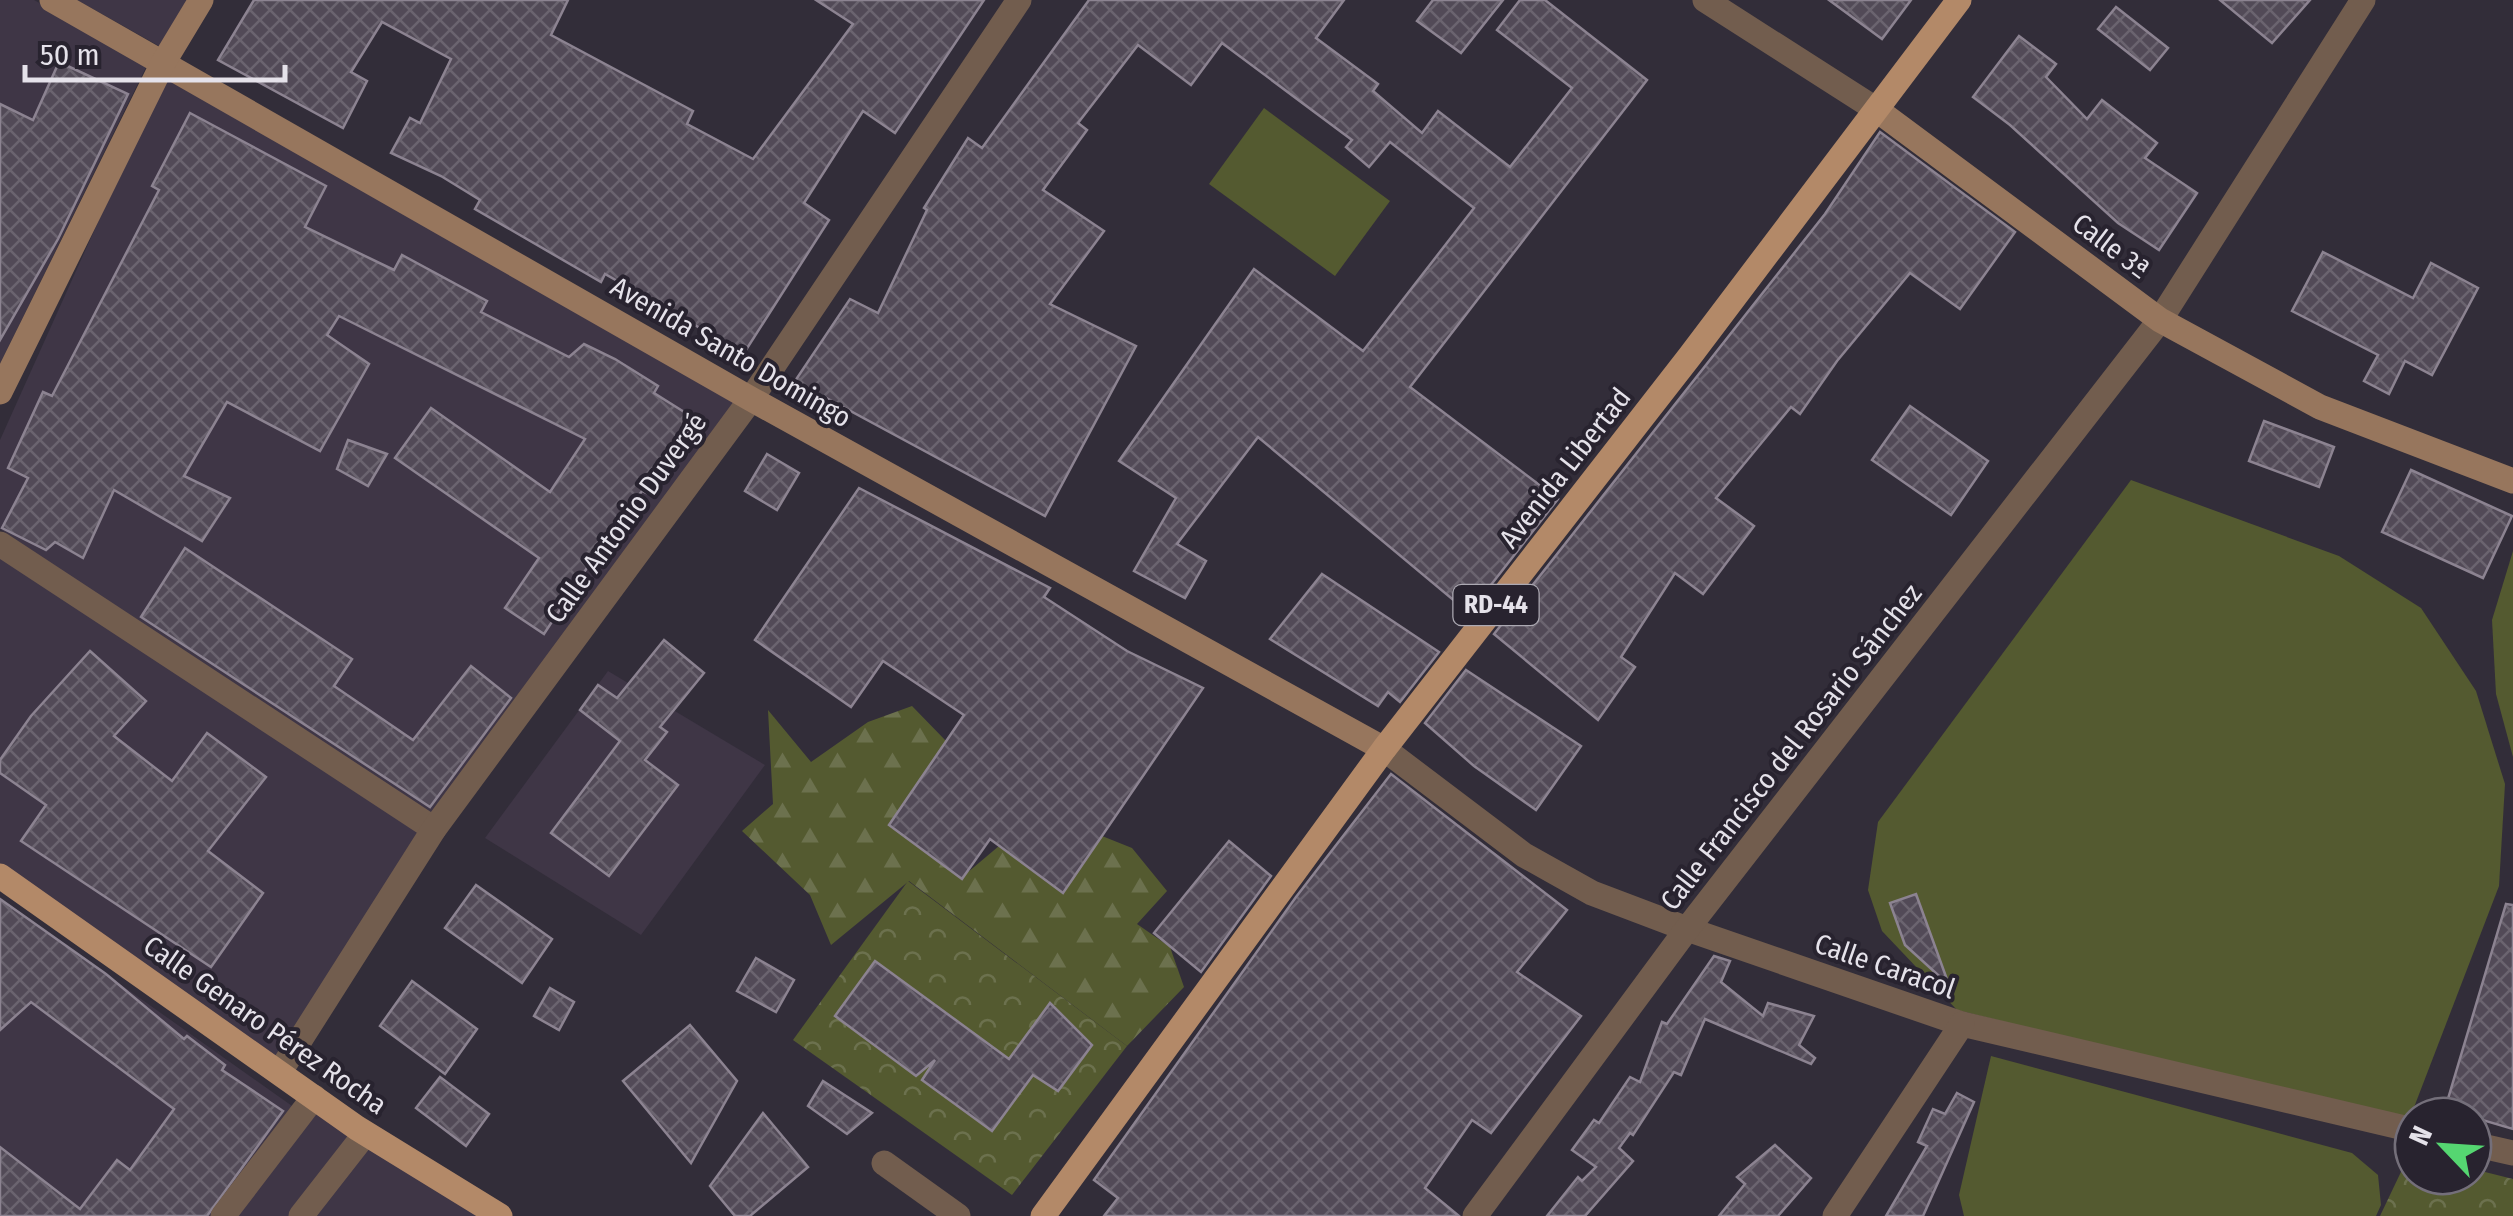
<svg xmlns="http://www.w3.org/2000/svg" width="2513" height="1216" font-family="'Fira Sans Condensed',sans-serif">
  <defs>
    <pattern id="forest-firs" width="22" height="20" patternUnits="userSpaceOnUse" patternTransform="scale(2.5)"><rect width="22" height="20" fill="#545a30"/><path d="M5 1l3.5 6h-7zM16 11l3.5 6h-7z" fill="#6c714e"/></pattern>
    <pattern id="park-crowns" width="20" height="18" patternUnits="userSpaceOnUse" patternTransform="scale(2.5)"><rect width="20" height="18" fill="#545a30"/><path d="M2 6a3 3 0 1 1 6 0M12 15a3 3 0 1 1 6 0" fill="none" stroke="#6c714e"/></pattern>
    <pattern id="building-cross-hatch" width="8" height="8" patternUnits="userSpaceOnUse" patternTransform="scale(2.5)"><rect width="8" height="8" fill="#524a57"/><path d="M0 0l8 8M0 8l8-8" fill="none" stroke="#6b646f"/></pattern>
  </defs>
  <rect width="100%" height="100%" fill="#322d39"/>
  <g fill="#3f3646">
    <polygon points="0,0 34,0 148,63 0,364"/>
    <polygon points="77,0 187,0 159,46"/>
    <polygon points="165,73 738,404 431,819 0,529 0,440"/>
    <polygon points="0,557 423,833 278,1059 0,864"/>
    <polygon points="608,671 765,765 641,935 485,838"/>
    <polygon points="0,899 302,1113 314,1097 499,1216 0,1216"/>
  </g>
  <g fill="#545a30">
    <polygon points="1264,108 1390,201 1335,276 1209,184"/>
    <polygon points="2131,480 2339,556 2421,608 2476,691 2505,784 2499,886 2408,1123 1957,1010 1882,931 1868,890 1878,822"/>
    <polygon points="2513,551 2513,757 2496,694 2492,620"/>
    <polygon points="1991,1056 2352,1153 2378,1175 2381,1205 2376,1216 1964,1216 1959,1195"/>
  </g>
  <polygon fill="url(#forest-firs)" points="912,706 946,741 890,826 961,878 999,846 1102,836 1132,848 1167,891 1137,924 1170,947 1184,987 1127,1046 909,881 831,945 810,895 742,831 773,804 768,710 811,762 868,722"/>
  <g fill="url(#park-crowns)">
    <polygon points="908,881 1127,1046 1012,1195 793,1040"/>
    <polygon points="2410,1153 2413,1176 2473,1176 2473,1169 2513,1179 2513,1216 2380,1216"/>
  </g>
  <g fill="url(#building-cross-hatch)" stroke="#8c8391" stroke-width="2.5">
    <polygon points="254,0 568,0 551,35 693,111 687,124 753,159 853,24 816,0 984,0 895,133 863,111 804,203 829,220 744,353 605,274 601,282 475,209 480,200 441,176 391,153 410,118 420,123 451,59 382,22 351,72 367,81 343,128 218,60"/>
    <polygon points="1089,0 1344,0 1316,38 1378,84 1373,91 1422,133 1438,111 1510,167 1572,88 1497,30 1520,0 1545,0 1647,80 1410,387 1558,499 1469,613 1258,437 1177,544 1206,561 1185,598 1134,571 1176,498 1119,461 1254,269 1363,351 1474,208 1390,142 1369,167 1346,147 1352,140 1222,43 1191,85 1138,45 1078,123 1087,130 1043,190 1104,231 1050,304 1136,346 1045,516 795,381 850,299 878,313 927,210 924,208 968,138 982,148"/>
    <polygon points="1433,0 1503,0 1461,53 1417,21"/>
    <polygon points="1829,0 1911,0 1882,39"/>
    <polygon points="2220,0 2310,0 2272,43"/>
    <polygon points="2116,7 2168,48 2150,70 2098,29"/>
    <polygon points="2019,36 2056,64 2046,77 2087,119 2102,100 2157,143 2145,158 2197,193 2159,250 2118,223 2010,125 1973,97"/>
    <polygon points="59,62 128,94 58,239 0,340 0,104 33,120"/>
    <polygon points="190,113 326,186 305,227 394,270 402,255 487,301 481,312 569,357 584,344 615,359 658,386 654,393 697,420 646,493 642,491 609,534 544,634 505,608 539,558 395,458 431,408 550,492 585,439 339,316 327,335 369,364 320,451 227,402 184,476 230,498 202,541 114,490 83,558 55,542 46,550 2,528 28,478 8,468 43,392 52,396 159,190 152,186"/>
    <polygon points="1880,132 2015,232 1960,309 1910,273 1837,361 1800,414 1791,407 1716,498 1754,526 1703,594 1675,573 1621,657 1635,667 1598,720 1494,634 1825,214"/>
    <polygon points="2323,252 2413,298 2431,263 2478,288 2432,375 2405,361 2389,394 2364,381 2378,355 2292,311"/>
    <polygon points="1910,406 1988,461 1951,515 1872,460"/>
    <polygon points="2264,421 2334,447 2319,487 2249,461"/>
    <polygon points="348,440 387,454 368,486 337,469"/>
    <polygon points="767,454 799,473 777,510 745,491"/>
    <polygon points="2411,470 2512,516 2483,578 2382,532"/>
    <polygon points="859,488 1050,588 1044,597 1127,651 1203,688 1063,893 990,839 962,879 889,825 964,715 883,661 851,707 755,640"/>
    <polygon points="185,548 352,659 334,686 413,740 471,666 511,698 430,807 141,617"/>
    <polygon points="1322,574 1439,652 1400,702 1388,692 1378,706 1270,639"/>
    <polygon points="664,640 704,673 660,727 667,732 645,760 678,785 609,876 551,833 620,741 580,710 598,685 617,698"/>
    <polygon points="90,651 146,701 114,736 172,781 207,733 266,777 208,851 263,893 211,967 21,841 46,805 0,773 0,760 31,716"/>
    <polygon points="1466,670 1581,746 1536,810 1474,766 1425,723"/>
    <polygon points="1391,774 1567,910 1517,972 1581,1016 1491,1133 1472,1120 1425,1188 1459,1216 1104,1216 1118,1198 1094,1180 1296,897"/>
    <polygon points="1229,841 1271,876 1201,972 1154,933"/>
    <polygon points="476,885 552,939 522,983 445,928"/>
    <polygon points="1916,894 1949,985 1905,945 1890,903"/>
    <polygon points="0,899 106,974 184,1039 187,1036 225,1065 222,1070 283,1111 207,1216 0,1216 0,1147 80,1209 117,1160 130,1170 174,1109 31,1002 0,1030"/>
    <polygon points="2506,904 2513,905 2513,1129 2445,1109"/>
    <polygon points="1714,956 1730,961 1721,982 1763,1016 1768,1003 1814,1016 1799,1045 1815,1058 1811,1064 1705,1019 1681,1075 1674,1072 1633,1135 1630,1133 1619,1148 1633,1161 1585,1216 1547,1216 1578,1177 1582,1181 1596,1167 1572,1150 1594,1120 1599,1123 1630,1077 1640,1082 1662,1022 1667,1024"/>
    <polygon points="756,958 794,980 776,1012 737,991"/>
    <polygon points="875,961 1009,1059 1050,1003 1092,1045 1058,1091 1033,1075 992,1131 922,1080 935,1060 916,1076 835,1016"/>
    <polygon points="412,981 477,1029 445,1074 380,1026"/>
    <polygon points="550,988 574,1002 559,1030 534,1016"/>
    <polygon points="690,1025 737,1081 691,1163 623,1081"/>
    <polygon points="440,1077 489,1114 466,1146 416,1108"/>
    <polygon points="823,1081 872,1113 847,1134 808,1106"/>
    <polygon points="1957,1093 1974,1102 1923,1216 1886,1216 1927,1146 1918,1142 1933,1109 1945,1114"/>
    <polygon points="763,1113 808,1167 750,1216 735,1216 710,1186"/>
    <polygon points="1775,1145 1811,1178 1778,1216 1719,1216 1745,1184 1737,1177"/>
  </g>
  <g fill="none" stroke-linecap="round" stroke-linejoin="round">
    <g stroke="#725d4e" stroke-width="25">
      <polyline points="1705,0 1877,110"/>
      <polyline points="0,544 434,829"/>
      <polyline points="1384,749 1524,855 1592,893 1687,929 1962,1024 2413,1130"/>
      <polyline points="281,1070 434,829 751,399 1019,0"/>
      <polyline points="2473,1144 2513,1153"/>
      <polyline points="884,1163 958,1216"/>
      <polyline points="223,1216 314,1097"/>
      <polyline points="301,1216 365,1134"/>
      <polyline points="1475,1216 1687,929 2160,320 2363,0"/>
      <polyline points="1835,1216 1962,1024"/>
    </g>
    <g stroke="#97765d" stroke-width="25">
      <polyline points="52,0 751,399 1384,749"/>
      <polyline points="1877,110 2160,320 2320,407 2513,481"/>
      <polyline points="0,392 163,63 201,0"/>
    </g>
    <g stroke="#b38968" stroke-width="25">
      <polyline points="0,876 357,1128 500,1216"/>
      <polyline points="1043,1216 1384,749 1690,356 1959,0"/>
    </g>
  </g>
  <g text-anchor="middle" dominant-baseline="central" stroke-width="8" stroke-linejoin="round" paint-order="stroke">
    <rect fill="#28232f" stroke="#aca9b2" stroke-width="2.5" x="1453.5" y="585" width="85" height="40" rx="8"/>
    <g font-size="25" font-weight="bold" fill="#e5e2ea">
      <text x="1496" y="605">RD-44</text>
    </g>
    <g font-size="28" fill="#e5e2ea" stroke="#28232f">
      <text transform="translate(2111 246) rotate(37)">Calle 3ª</text>
      <text transform="translate(731 352) rotate(30)">Avenida Santo Domingo</text>
      <text transform="translate(1565 468) rotate(-52)">Avenida Libertad</text>
      <text transform="translate(626 518) rotate(-54)">Calle Antonio Duvergé</text>
      <text transform="translate(1791 747) rotate(-52)">Calle Francisco del Rosario Sánchez</text>
      <text transform="translate(1885 966) rotate(19)">Calle Caracol</text>
      <text transform="translate(265 1025) rotate(35)">Calle Genaro Pérez Rocha</text>
    </g>
  </g>
  <g transform="translate(2443 1146) rotate(295)"><circle r="48" fill="#28232f" stroke="#746f7a" stroke-width="2.5"/>
  <path d="M0-8L18 38L0 25L-18 38Z" fill="#55d671"/>
  <text y="-15" font-size="28" font-weight="bold" text-anchor="middle" fill="#e5e2ea">N</text>
  </g>
  <path d="M25 65v15h260v-15" fill="none" stroke="#e5e2ea" stroke-width="5"/>
  <text x="40" y="65" font-size="30" fill="#e5e2ea" stroke="#28232f" stroke-width="8" paint-order="stroke">50 m</text>
</svg>
